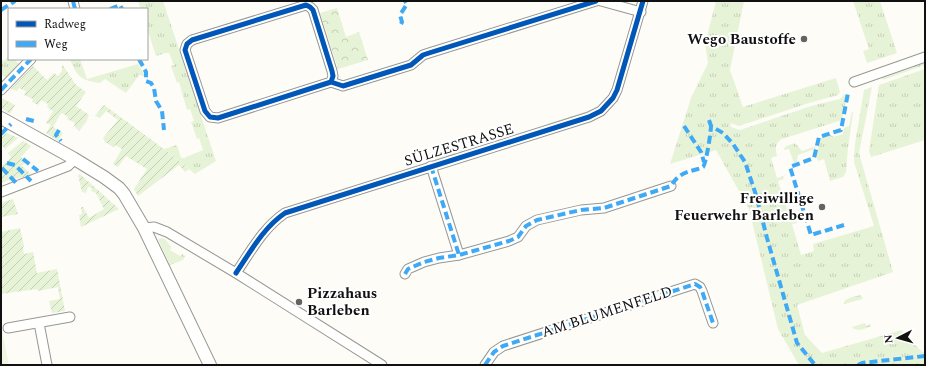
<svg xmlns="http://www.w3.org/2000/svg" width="926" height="366" font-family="Spectral,serif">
  <defs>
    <pattern id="grass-tufts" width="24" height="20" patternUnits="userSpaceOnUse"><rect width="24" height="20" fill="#e7f3d7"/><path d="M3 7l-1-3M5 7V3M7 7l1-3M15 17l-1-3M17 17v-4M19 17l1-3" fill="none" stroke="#c5cfb8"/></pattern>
    <pattern id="park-crowns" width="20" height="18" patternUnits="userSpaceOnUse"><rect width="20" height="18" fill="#e7f3d7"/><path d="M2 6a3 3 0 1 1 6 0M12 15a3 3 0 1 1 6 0" fill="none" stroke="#c5cfb8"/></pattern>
    <pattern id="garden-furrows" width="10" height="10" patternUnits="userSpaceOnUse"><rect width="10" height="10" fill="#e7f3d7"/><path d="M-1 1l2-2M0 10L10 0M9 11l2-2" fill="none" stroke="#c5cfb8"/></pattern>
  </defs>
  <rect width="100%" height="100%" fill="#fdfcf7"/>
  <g fill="url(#grass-tufts)">
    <polygon points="138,1 163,1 216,161 195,174 164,149 177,145 181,158 184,158 203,150 199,138 197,139 191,122 194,121 190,109 187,110 179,82 177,83 171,66 174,65 169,53 166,53 156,56 147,28 147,9 141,9"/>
    <path d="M716,1H744L730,70L743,107L836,78L840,92L838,95L809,103L739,126L730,123L731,127L740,130L811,106L840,99L845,94L847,95L842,120L782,139C775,143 775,149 777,156L771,158L777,178L783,176L784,179L778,181L784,199L790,198V201L785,203L791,221L796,219L797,223L792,224L801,255L814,251L813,244L874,226L854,162L855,144L864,90L872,87L859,153L893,272L797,305L805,335L822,353L902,330L921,351L925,353V365H799L778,329L749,209L716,150L670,164L691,98L708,63L705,44Z"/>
    <polygon points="853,1 880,1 897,53 867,63 863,51 869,49"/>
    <polygon points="9,56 9,59 14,59 19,64 6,78 1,74 1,61 2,60 4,61"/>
    <path d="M70,59H80L87,79L138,64L145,75L144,77L140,74L126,93L105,79L100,83C82,81 76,76 70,59Z"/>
    <polygon points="925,62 925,65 883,80 881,76"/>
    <polygon points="925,69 925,140 871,157 869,151 879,85"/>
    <polygon points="597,108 589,113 548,126 547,124"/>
    <polygon points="852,111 853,113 848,148 846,172 843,177 830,181 824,159 818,161 816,156 821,138 831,135 834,137 843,134 844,128 849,126"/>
    <polygon points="795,143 802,151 816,146 815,149 798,155 797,162 794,163 789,149 784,150 784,149 786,146"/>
    <polygon points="463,150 463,152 435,161 435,158"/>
    <polygon points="162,238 165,239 171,247 170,250 180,256 182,254 185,256 183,260 170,265 158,239"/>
    <polygon points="861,295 863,299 844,304 845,300 852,297"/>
    <polygon points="865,323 866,326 871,324 870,327 860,330 854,329 852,327"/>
  </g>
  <polygon fill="url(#park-crowns)" points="337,8 346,37 359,32 368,60 338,69 320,13"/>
  <g fill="url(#garden-furrows)">
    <polygon points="62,64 76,85 86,92 76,106 89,115 86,122 79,131 74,126 75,123 67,119 68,117 62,113 60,115 53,127 63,133 58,141 46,133 51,125 46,123 53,111 47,107 48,104 41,100 38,105 32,102 33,99 24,95 26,91 19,88 17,91 11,89 33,66 47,80 54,73 58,76 62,71"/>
    <polygon points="2,98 15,105 10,114 1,108 1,100"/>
    <polygon points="104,105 164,149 189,169 185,172 179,165 138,196 134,189 147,169 126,156 118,167 113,164 122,149 115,145 113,147 105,142 103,138 118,120 106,111 100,118 95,116"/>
    <polygon points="7,133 18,138 5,149 1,144 1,138"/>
    <polygon points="23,141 31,146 21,157 26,162 22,166 32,175 6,181 1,184 1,167 11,157 8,153"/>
    <polygon points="80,174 119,209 81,227 79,215 82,214 81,207 83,207 89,218 104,209 96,193 91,191 92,188 88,187 86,193 82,192 78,175"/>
    <polygon points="13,199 18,214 1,217 1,203"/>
    <polygon points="20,228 24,246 23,247 24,254 33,252 37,273 57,269 65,311 52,313 49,301 60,299 58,287 38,291 37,289 1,294 1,232"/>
  </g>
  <polygon fill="#f0f6e1" points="1,326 9,365 1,365"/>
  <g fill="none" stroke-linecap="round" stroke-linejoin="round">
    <g stroke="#979795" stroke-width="11">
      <g id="minor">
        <polyline points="73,1 75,9"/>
        <polyline points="601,1 641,12"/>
        <polyline points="331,82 333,76 332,71 313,10 310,7 306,5 192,40 187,44 185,50 205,111 210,117 218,118 331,82 343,86 411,65 423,55 429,53 596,1"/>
        <polyline points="854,82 925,57"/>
        <polyline points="1,90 31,59"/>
        <polyline points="431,166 459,255"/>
        <polyline points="1,192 68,166 75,159"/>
        <polyline points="144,228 154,227 167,232 236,273 382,365"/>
        <path d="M236,273C251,251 263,228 285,213L589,117L601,111L613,98L617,90L643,1"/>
        <polyline points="405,274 408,269 424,262 439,258 459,255 509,241 518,237 526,226 537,220 581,210 604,208 671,186"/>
        <polyline points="39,323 47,365"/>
        <polyline points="8,328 70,317"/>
        <polyline points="485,365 494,352 503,346 695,284 700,287 702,291 713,323"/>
      </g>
    </g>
    <g stroke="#979795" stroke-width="14">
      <polyline id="tertiary" points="1,118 73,158 104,177 119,188 124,194 144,228 210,365"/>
    </g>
    <use href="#minor" stroke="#fffffe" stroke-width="9"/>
    <use href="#tertiary" stroke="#fffffe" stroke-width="12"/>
    <g stroke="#3fa9f5" stroke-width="4" stroke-dasharray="8 4" stroke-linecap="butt">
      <polyline points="73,1 75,9"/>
      <polyline points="110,9 120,5 122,9"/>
      <polyline points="1,10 15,1"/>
      <polyline points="401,24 402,22 400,15 407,4 405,1"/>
      <polyline points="139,59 146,72 146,81 151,83 154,88 156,101 162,111 164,130"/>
      <polyline points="1,90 31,59"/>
      <polyline points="26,119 34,121 36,119"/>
      <polyline points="709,120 711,126 723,133 733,144 745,162 756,195 767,238 797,343 815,365"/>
      <polyline points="684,126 701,152 704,162"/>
      <polyline points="59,130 56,135 61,141"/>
      <polyline points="1,134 11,124"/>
      <polyline points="23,159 38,171"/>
      <polyline points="7,163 15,165 31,181"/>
      <polyline points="431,166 459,255"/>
      <polyline points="2,168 18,185"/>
      <polyline points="844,225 811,235 790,167 814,158 819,137 841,130 848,93"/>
      <path d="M405,274L408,269L424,262L439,258L459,255L509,241L518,237L526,226L537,220L581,210L604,208L671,186C677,176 683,173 694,170C697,169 700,169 703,167C706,164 711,132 711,126"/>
      <polyline points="485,365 494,352 503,346 695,284 700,287 702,291 713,323"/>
      <polyline points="858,365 862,363 925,356"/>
    </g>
    <g stroke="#fff" stroke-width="8">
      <g id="cycleway">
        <polyline points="331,82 333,76 332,71 313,10 310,7 306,5 192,40 187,44 185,50 205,111 210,117 218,118 331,82 343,86 411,65 423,55 429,53 596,1"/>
        <path d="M236,273C251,251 263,228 285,213L589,117L601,111L613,98L617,90L643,1"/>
      </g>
    </g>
    <use href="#cycleway" stroke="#0057b8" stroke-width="5"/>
  </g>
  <g fill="#646362" stroke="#fff" stroke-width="1.5">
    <circle cx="804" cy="39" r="4"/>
    <circle cx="822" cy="207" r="4"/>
    <circle cx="299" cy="302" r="4"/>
  </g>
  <g text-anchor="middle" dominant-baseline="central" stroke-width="4" stroke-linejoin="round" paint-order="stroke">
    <g font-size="15" font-weight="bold" fill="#111" stroke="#fff" text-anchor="end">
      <text x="796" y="39">Wego Baustoffe</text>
      <text x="814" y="198">Freiwillige<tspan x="814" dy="17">Feuerwehr Barleben</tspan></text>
      <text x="307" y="293" text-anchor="start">Pizzahaus<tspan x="307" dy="17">Barleben</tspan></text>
    </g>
    <g font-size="15" fill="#111" stroke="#fff">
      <text transform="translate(459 145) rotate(-17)">SÜLZESTRASSE</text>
      <text transform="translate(607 312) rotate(-18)">AM BLUMENFELD</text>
    </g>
  </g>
  <rect width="926" height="366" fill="none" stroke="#111111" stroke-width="4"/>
  <rect x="8" y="8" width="140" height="52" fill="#ffffff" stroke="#a0a0a0"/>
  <rect x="16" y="21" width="20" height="6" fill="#0057b8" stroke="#a0a0a0"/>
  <text x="44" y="28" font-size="12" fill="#111111">Radweg</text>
  <rect x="16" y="41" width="20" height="6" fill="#3fa9f5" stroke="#a0a0a0"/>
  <text x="44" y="48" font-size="12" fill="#111111">Weg</text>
  <g transform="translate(898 338) rotate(264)" stroke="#ffffff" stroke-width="3" paint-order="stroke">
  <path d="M0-3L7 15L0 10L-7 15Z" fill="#111111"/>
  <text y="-6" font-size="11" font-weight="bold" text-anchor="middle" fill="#111111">N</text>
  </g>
</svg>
